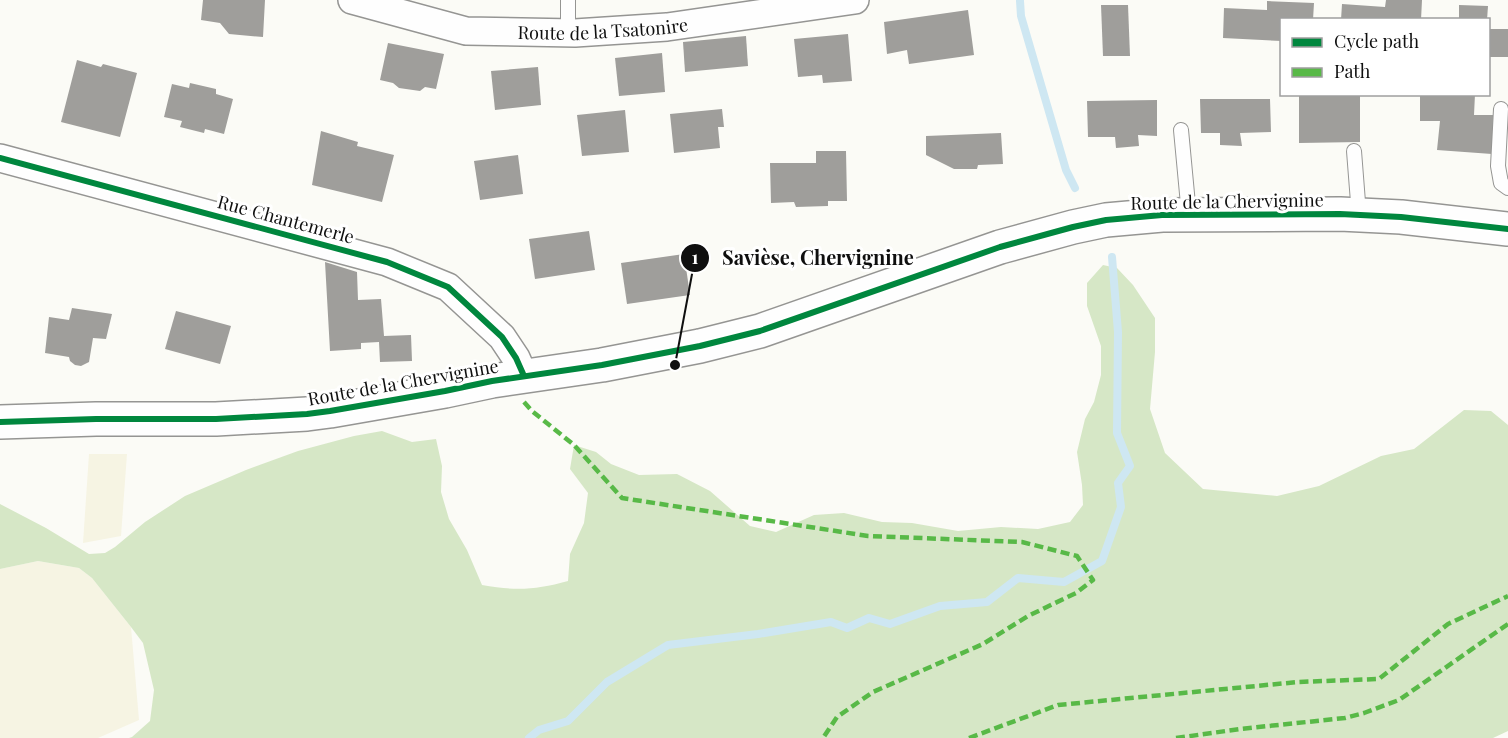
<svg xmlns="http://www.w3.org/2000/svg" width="1508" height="738" font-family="'Playfair Display',serif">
  <rect width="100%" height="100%" fill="#fbfbf6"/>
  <g fill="#f6f4e3">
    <polygon points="89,454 127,454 121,536 83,543"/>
    <polygon points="38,561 79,568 92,578 131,627 139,720 98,738 0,738 0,569"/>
  </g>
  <path fill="#d6e7c6" d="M1103,265L1117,268L1133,285L1155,318V352L1150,409L1165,453L1203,489L1277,496L1319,486L1381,456L1414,449L1464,410L1491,411L1508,425V731L1493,738H129L132,737L150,721L154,690L143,643L131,627L92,578L79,568L38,561L0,569V504L46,528L89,554L105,553L115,547L145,522L185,496L246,470L298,451L354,436L382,431L412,442L436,439L442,466L441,492L449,519L467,550L482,585C515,591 536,590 568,581L570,554L584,523L588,493L570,469L574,445L596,452L611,464L639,475L677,474L710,491L750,526L776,532L814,515L844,513L882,522L912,523L958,531L1001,527L1038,529L1070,522L1083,505L1082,485L1077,452L1085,419L1094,402L1101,375V346L1087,306V283Z"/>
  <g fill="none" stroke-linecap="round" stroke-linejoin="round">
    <g stroke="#cee7f2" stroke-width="8">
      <polyline points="1020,1 1021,16 1066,170 1075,188"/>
      <polyline points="529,738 539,730 568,721 607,682 668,645 758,634 831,622 847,628 869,618 890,624 940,606 987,602 1018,578 1064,582 1102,561 1121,507 1118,483 1130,466 1117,433 1118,332 1112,257"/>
    </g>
  </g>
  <g fill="#9f9e9b">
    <polygon points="203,0 265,0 263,37 229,34 220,23 201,20"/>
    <polygon points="1386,0 1422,0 1421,20 1341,20 1342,4 1385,7"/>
    <polygon points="1267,1 1314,3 1313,20 1282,20 1282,41 1223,38 1224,8 1267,10"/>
    <polygon points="1101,5 1128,5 1130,56 1103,56"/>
    <polygon points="1459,5 1488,6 1487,20 1459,20"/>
    <polygon points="968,10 974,55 909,64 907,50 887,54 884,22"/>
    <rect x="1488" y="29" width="20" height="28"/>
    <polygon points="848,34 852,81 823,83 822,75 798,77 794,39"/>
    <polygon points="746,36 748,66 685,72 683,42"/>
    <polygon points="388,43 444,54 436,89 425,87 420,91 399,88 393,83 380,80"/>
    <polygon points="662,53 665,92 619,96 615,58"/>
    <polygon points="77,60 101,67 103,64 137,73 120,137 61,122"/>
    <polygon points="538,67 541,105 495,110 491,71"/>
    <polygon points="190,83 216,89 216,94 233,99 224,134 205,129 204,133 180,127 182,121 164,117 172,84 189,88"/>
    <polygon points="1299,94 1360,94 1360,142 1299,143"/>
    <polygon points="1420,94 1475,94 1474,115 1493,115 1492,154 1437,150 1440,121 1420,121"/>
    <polygon points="1200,99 1270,99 1271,132 1240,133 1242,146 1220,145 1220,133 1201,133"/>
    <polygon points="1157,100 1157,136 1138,135 1139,146 1116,148 1115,137 1088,137 1087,101"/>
    <polygon points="722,109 724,127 718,127 720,148 674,153 670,114"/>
    <polygon points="625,110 629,152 582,156 577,115"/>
    <polygon points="321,131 358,142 357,146 394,155 382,202 312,185"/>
    <polygon points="1001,133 1003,164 978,165 977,169 954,169 926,155 926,136"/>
    <polygon points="816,151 846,151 847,201 828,201 828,206 796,207 794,202 771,203 770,163 816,163"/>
    <polygon points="518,155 523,194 480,200 474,161"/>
    <polygon points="589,231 595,270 535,279 529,239"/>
    <polygon points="684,254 690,295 627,304 621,263"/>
    <polygon points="325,262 357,272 358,300 381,299 384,336 411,335 412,361 380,362 379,342 361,343 361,349 330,351"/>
    <polygon points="72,308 112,314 106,339 93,338 89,362 81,366 75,365 70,361 69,357 45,353 49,317 69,320"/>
    <polygon points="176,311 231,326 220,364 165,349"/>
  </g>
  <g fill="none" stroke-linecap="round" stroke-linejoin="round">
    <g stroke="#959593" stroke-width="16">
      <g id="service">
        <polyline points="568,32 568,0"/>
        <polyline points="1501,109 1498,166 1501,183 1508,188"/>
        <polyline points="1181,130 1189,215"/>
        <polyline points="1354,151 1359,215"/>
      </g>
    </g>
    <g stroke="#959593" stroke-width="30">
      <g id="minor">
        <path id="s1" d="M352,0L466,31L575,33L667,27L855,0"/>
        <polyline points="0,158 387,262 448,287 502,337 516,358 524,376"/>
      </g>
    </g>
    <g stroke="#959593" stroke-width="36">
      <polyline id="tertiary" points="0,422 96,419 216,419 307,414 330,411 445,391 492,381 602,365 700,346 760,331 1000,247 1073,227 1106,220 1162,215 1340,214 1401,217 1508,229"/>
    </g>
    <use href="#service" stroke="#fefefe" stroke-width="14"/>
    <use href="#minor" stroke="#fefefe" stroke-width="27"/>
    <use href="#tertiary" stroke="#fefefe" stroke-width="33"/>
    <g stroke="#58b947" stroke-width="4.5" stroke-dasharray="9 4.5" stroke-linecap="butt">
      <polyline points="524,402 532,411 574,445 622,498 868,536 1022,542 1077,556 1093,580 1076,593 1028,616 983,644 873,692 837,717 823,738"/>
      <polyline points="969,738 1058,705 1298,682 1379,679 1448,624 1508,596"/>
      <polyline points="1176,738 1240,729 1345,718 1364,713 1399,700 1508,624"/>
    </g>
    <g stroke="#fff" stroke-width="10">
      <g id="cycleway">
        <polyline points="0,158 387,262 448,287 502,337 516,358 524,376"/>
        <polyline points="0,422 96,419 216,419 307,414 330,411 445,391 492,381 602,365 700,346 760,331 1000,247 1073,227 1106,220 1162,215 1340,214 1401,217 1508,229"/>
      </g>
    </g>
    <use href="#cycleway" stroke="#00873e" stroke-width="6"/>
  </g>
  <g text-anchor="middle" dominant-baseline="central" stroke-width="6" stroke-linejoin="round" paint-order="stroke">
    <g font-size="18" fill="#0f0f0f" stroke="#fff">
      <text stroke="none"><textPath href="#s1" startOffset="255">Route de la Tsatonire</textPath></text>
      <text transform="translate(1227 201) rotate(-1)">Route de la Chervignine</text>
      <text transform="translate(286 219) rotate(15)">Rue Chantemerle</text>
      <text transform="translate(403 382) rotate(-10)">Route de la Chervignine</text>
    </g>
  </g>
  <path fill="none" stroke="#0f0f0f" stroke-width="2" d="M675 365L695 258"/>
  <g fill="#0f0f0f" stroke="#fff" stroke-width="2">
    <circle cx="675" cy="365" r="6"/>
    <circle cx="695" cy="258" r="15"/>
  </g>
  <g font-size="18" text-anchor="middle" font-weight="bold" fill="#fff">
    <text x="695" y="264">1</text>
  </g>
  <g font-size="20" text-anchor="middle" font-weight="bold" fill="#0f0f0f" stroke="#fff" stroke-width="6" stroke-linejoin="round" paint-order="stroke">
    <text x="818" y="265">Savièse, Chervignine</text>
  </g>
  <rect x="1280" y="18" width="210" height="78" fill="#ffffff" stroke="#9f9f9f" stroke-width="1.5"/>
  <rect x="1292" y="38" width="30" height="9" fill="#00873e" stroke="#9f9f9f" stroke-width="1.5"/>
  <text x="1334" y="48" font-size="18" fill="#0f0f0f">Cycle path</text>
  <rect x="1292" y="68" width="30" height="9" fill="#58b947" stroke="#9f9f9f" stroke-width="1.5"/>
  <text x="1334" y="78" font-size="18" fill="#0f0f0f">Path</text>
</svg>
